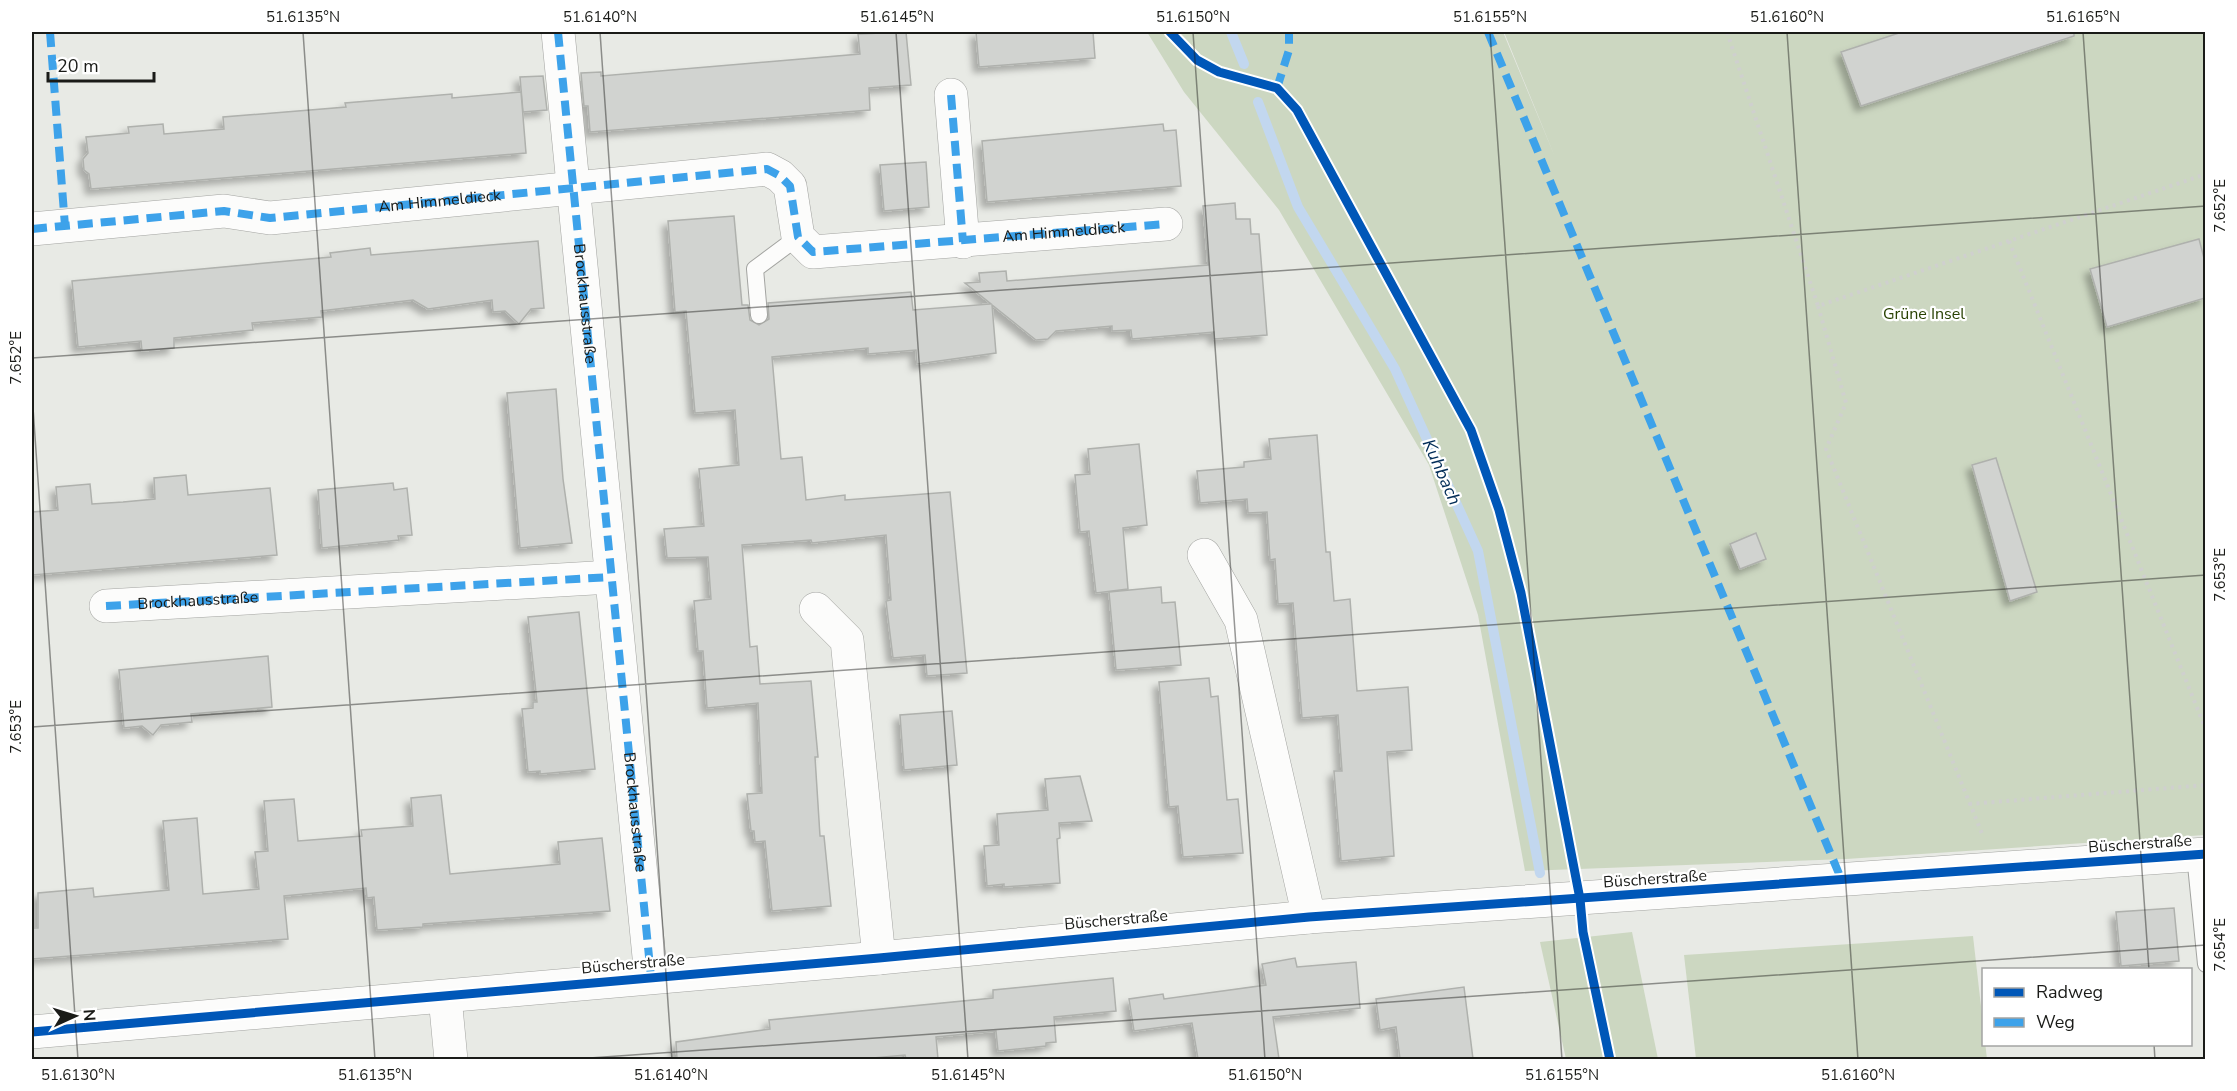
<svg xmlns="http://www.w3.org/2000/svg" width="2237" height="1091" font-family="'Nunito Sans',sans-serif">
  <defs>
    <filter id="shadow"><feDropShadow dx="-5.5" dy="5.5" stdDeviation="3" flood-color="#0004"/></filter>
  </defs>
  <rect width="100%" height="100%" fill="#e8eae5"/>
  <g fill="#ccd7c1">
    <polygon points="1147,32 1503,32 1555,157 1504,32 2205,32 2205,835 1846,859 1525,871 1478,615 1429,465 1279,210 1184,92"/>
    <polygon points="1632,932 1658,1059 1566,1059 1540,942"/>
    <polygon points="1973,936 1987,1059 1696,1059 1684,955"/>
  </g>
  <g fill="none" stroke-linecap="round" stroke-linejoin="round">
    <g stroke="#c2d7ef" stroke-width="10">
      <polyline points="1231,32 1244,64"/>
      <polyline points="1258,102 1298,207 1395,369 1478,551 1540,873"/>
    </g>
  </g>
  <g fill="#d1d3d0" stroke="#afb1ad" stroke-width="1.5" filter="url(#shadow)">
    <polygon points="906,32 911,85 869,88 870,110 590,132 588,106 584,106 581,73 601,72 601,76 860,54 858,34"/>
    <polygon points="976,32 1093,32 1095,58 979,67"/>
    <polygon points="1902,32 2074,32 2074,36 1861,106 1841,52"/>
    <polygon points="543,76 547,110 523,112 520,77"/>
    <polygon points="521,92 526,153 91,189 89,174 84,170 83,159 88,153 86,137 129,133 128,127 163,124 164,134 224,129 223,117 346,107 345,103 452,94 452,98"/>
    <polygon points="1163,124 1164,131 1176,130 1181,186 987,202 982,141"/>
    <polygon points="926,162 929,207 884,211 880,165"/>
    <polygon points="1235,203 1236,219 1250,219 1251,234 1259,234 1267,335 1214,339 1214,332 1132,339 1131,330 1112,331 1112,326 1056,331 1048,339 1036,340 992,305 996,353 917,364 916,350 868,354 868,348 772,357 781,459 802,457 806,500 845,495 845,500 950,492 967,673 927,676 925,655 893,658 886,601 891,600 886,535 812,543 811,540 742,545 750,647 757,646 760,684 811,681 818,757 815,757 820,836 824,836 831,906 772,911 765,841 755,842 754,831 751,831 747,794 762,793 758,703 707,708 703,651 698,651 694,601 711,599 708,557 667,558 664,529 704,526 699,469 739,465 735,410 695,413 686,311 675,312 668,221 734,216 742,305 748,305 750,320 759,325 769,319 768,303 911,292 913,310 991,304 965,283 980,282 979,273 1006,271 1007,281 1208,265 1203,206"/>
    <polygon points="2199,239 2205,262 2205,298 2107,327 2090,269"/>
    <polygon points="538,241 544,308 531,309 519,324 505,311 493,312 492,300 428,309 413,300 321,311 322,317 252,323 253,330 174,338 174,348 142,351 141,341 78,347 72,281 331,257 330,253 370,248 371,255"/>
    <polygon points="556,389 563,479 572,543 520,548 507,393"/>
    <polygon points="1317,435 1326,552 1330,552 1334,601 1350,599 1357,691 1408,687 1412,750 1387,752 1394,856 1341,861 1334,771 1342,771 1338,715 1302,718 1293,603 1278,604 1275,559 1270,560 1267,512 1248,513 1247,499 1200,503 1197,471 1244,467 1244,462 1271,459 1269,439"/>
    <polygon points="1139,444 1147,525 1123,528 1128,589 1096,593 1089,531 1080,532 1075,475 1090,474 1088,449"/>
    <polygon points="1996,458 2037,592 2010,601 1972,465"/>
    <polygon points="186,475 188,495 270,488 277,555 32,575 32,512 58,510 56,487 90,484 92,504 123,502 155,499 154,478"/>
    <polygon points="393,483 394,490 407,488 412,535 398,536 399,540 322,548 318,490"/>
    <polygon points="1756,533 1766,559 1740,569 1730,544"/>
    <polygon points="1161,587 1162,603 1175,602 1181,665 1116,670 1109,592"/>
    <polygon points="579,612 595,769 540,774 540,771 528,772 522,709 533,708 533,702 537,702 528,617"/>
    <polygon points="268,656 272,707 191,714 192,722 161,725 153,735 142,726 124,728 119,670"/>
    <polygon points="1209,678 1211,697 1218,696 1227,800 1238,799 1243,853 1183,857 1178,806 1169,807 1159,682"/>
    <polygon points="952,711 957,765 904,770 900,715"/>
    <polygon points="1080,776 1092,821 1059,823 1060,838 1057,839 1060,883 1004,887 1004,884 987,886 984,846 999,845 997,814 1048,810 1045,779"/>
    <polygon points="441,795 450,874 560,864 558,842 602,838 610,911 423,924 423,927 377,930 374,897 367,898 366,888 284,896 288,939 32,959 32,928 38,928 38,893 93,888 94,897 169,890 163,821 197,818 203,894 259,889 255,852 268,851 264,801 294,799 298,841 362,836 361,830 413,826 411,798"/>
    <polygon points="2174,908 2179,961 2121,966 2116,912"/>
    <polygon points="1295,958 1297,967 1356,962 1360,1008 1273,1017 1279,1059 1198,1059 1192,1023 1134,1031 1129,999 1163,994 1164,999 1266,985 1262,964"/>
    <polygon points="1113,978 1116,1011 1054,1017 1056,1042 1046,1043 1046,1046 998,1051 996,1031 936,1037 938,1059 906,1059 905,1055 862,1059 677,1059 676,1042 770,1029 769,1020 993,998 993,990"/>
    <polygon points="1464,987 1473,1059 1400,1059 1396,1027 1380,1030 1376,999"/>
  </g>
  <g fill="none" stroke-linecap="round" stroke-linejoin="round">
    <g stroke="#a3a4a1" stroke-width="18">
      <g id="lane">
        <polyline points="759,315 755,269 798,237"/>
        <polyline points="2195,855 2206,964"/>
      </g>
    </g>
    <g stroke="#a3a4a1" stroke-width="34">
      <g id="street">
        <polyline points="558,32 651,977"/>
        <polyline points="951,95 963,242"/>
        <polyline points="32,229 224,211 270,218 767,169 780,176 790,186 798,237 813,252 1166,224"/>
        <polyline points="1204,555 1241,620 1309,917"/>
        <polyline points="106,606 611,577"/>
        <polyline points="816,609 847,640 879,958"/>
        <polyline points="445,997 451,1060"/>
        <polyline points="32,1032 879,958 1309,917 2206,854"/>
      </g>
    </g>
    <g stroke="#cfd0ce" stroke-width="4" stroke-dasharray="3 4.5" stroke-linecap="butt">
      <polyline points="1727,32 1818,306 2206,174"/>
      <polyline points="2009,241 2206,730"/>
      <polyline points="1818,306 1846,403 1826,449 1983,836"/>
      <polyline points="1969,804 2206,785"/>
    </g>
    <use href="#lane" stroke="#fcfcfb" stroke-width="16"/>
    <use href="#street" stroke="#fcfcfb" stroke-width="33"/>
    <g stroke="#3da2ea" stroke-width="8" stroke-dasharray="15 8" stroke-linecap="butt">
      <polyline points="50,32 65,226"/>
      <path id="s1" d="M558,32L651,977"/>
      <polyline points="1488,32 1842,881"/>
      <polyline points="1277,88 1289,50 1289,32"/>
      <polyline points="951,95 963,242"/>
      <path id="s2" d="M32,229L224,211L270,218L767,169L780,176L790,186L798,237L813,252L1166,224"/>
      <path id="s3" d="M106,606L611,577"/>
    </g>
    <g stroke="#fff" stroke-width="13">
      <g id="cycleway">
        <polyline points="1170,32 1197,60 1219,72 1277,88 1297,110 1471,430 1499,510 1521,593 1580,899 1583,932 1610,1060"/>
        <polyline points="32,1032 879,958 1309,917 2206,854"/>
      </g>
    </g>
    <use href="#cycleway" stroke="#0057b8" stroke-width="9"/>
  </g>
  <path fill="none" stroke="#1a1b18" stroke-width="1.5" stroke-opacity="0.45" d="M303,32L375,1060M600,32L672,1060M896,32L968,1060M1193,32L1265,1060M1490,32L1562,1060M1787,32L1858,1060M2083,32L2149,970M32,358L2206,206M32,393L78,1060M32,727L2206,575M2154,1044L2155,1060M561,1060L2206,945"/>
  <g text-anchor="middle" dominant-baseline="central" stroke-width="4.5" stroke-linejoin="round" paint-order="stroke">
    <g font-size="16" fill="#1a1b18" stroke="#fff">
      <text stroke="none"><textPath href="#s2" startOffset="410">Am Himmeldieck</textPath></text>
      <text stroke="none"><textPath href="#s2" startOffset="1092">Am Himmeldieck</textPath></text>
      <text stroke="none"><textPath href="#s1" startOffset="273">Brockhausstraße</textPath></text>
      <text stroke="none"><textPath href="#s3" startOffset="92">Brockhausstraße</textPath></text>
      <text stroke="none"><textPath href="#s1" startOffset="784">Brockhausstraße</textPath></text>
      <text transform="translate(2140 844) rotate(-4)">Büscherstraße</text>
      <text transform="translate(1655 879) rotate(-4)">Büscherstraße</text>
      <text transform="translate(1116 920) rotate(-5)">Büscherstraße</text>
      <text transform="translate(633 964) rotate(-5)">Büscherstraße</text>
    </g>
    <g font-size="16" fill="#294203" stroke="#fff">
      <text x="1924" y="314">Grüne Insel</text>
    </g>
    <g font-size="18" font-style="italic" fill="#012c57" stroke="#fff">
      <text transform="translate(1442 472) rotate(66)">Kuhbach</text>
    </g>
  </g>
  <rect width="2237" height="1091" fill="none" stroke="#ffffff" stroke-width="66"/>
  <rect x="1982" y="968" width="210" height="78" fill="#ffffff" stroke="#a3a4a3" stroke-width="1.5"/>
  <rect x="1994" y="988" width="30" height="9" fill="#0057b8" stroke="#a3a4a3" stroke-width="1.5"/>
  <text x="2036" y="998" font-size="18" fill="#1a1b18">Radweg</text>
  <rect x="1994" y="1018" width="30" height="9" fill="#3da2ea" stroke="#a3a4a3" stroke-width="1.5"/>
  <text x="2036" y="1028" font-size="18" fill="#1a1b18">Weg</text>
  <g transform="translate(75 1016) rotate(86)" stroke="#ffffff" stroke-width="4.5" paint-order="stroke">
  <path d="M0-4.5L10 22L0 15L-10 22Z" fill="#1a1b18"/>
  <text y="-9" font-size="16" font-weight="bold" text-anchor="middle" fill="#1a1b18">N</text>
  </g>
  <path d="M48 72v9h106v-9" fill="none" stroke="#1a1b18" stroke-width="3"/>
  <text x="57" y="72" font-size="18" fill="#1a1b18" stroke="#ffffff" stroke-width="4.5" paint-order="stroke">20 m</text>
  <rect x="33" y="33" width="2171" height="1025" fill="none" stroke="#1a1b18" stroke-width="2"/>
  <g font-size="15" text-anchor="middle" fill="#1a1b18">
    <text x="303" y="22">51.6135°N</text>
    <text x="600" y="22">51.6140°N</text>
    <text x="897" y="22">51.6145°N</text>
    <text x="1193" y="22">51.6150°N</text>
    <text x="1490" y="22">51.6155°N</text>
    <text x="1787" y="22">51.6160°N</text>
    <text x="2083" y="22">51.6165°N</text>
    <text transform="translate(2220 206) rotate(-90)" y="5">7.652°E</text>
    <text transform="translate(16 358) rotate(-90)" y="5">7.652°E</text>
    <text transform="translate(2220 575) rotate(-90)" y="5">7.653°E</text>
    <text transform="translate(16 727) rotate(-90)" y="5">7.653°E</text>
    <text transform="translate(2220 945) rotate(-90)" y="5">7.654°E</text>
    <text x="78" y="1080">51.6130°N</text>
    <text x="375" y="1080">51.6135°N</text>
    <text x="671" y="1080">51.6140°N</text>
    <text x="968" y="1080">51.6145°N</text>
    <text x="1265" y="1080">51.6150°N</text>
    <text x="1562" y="1080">51.6155°N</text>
    <text x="1858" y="1080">51.6160°N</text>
  </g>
</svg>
